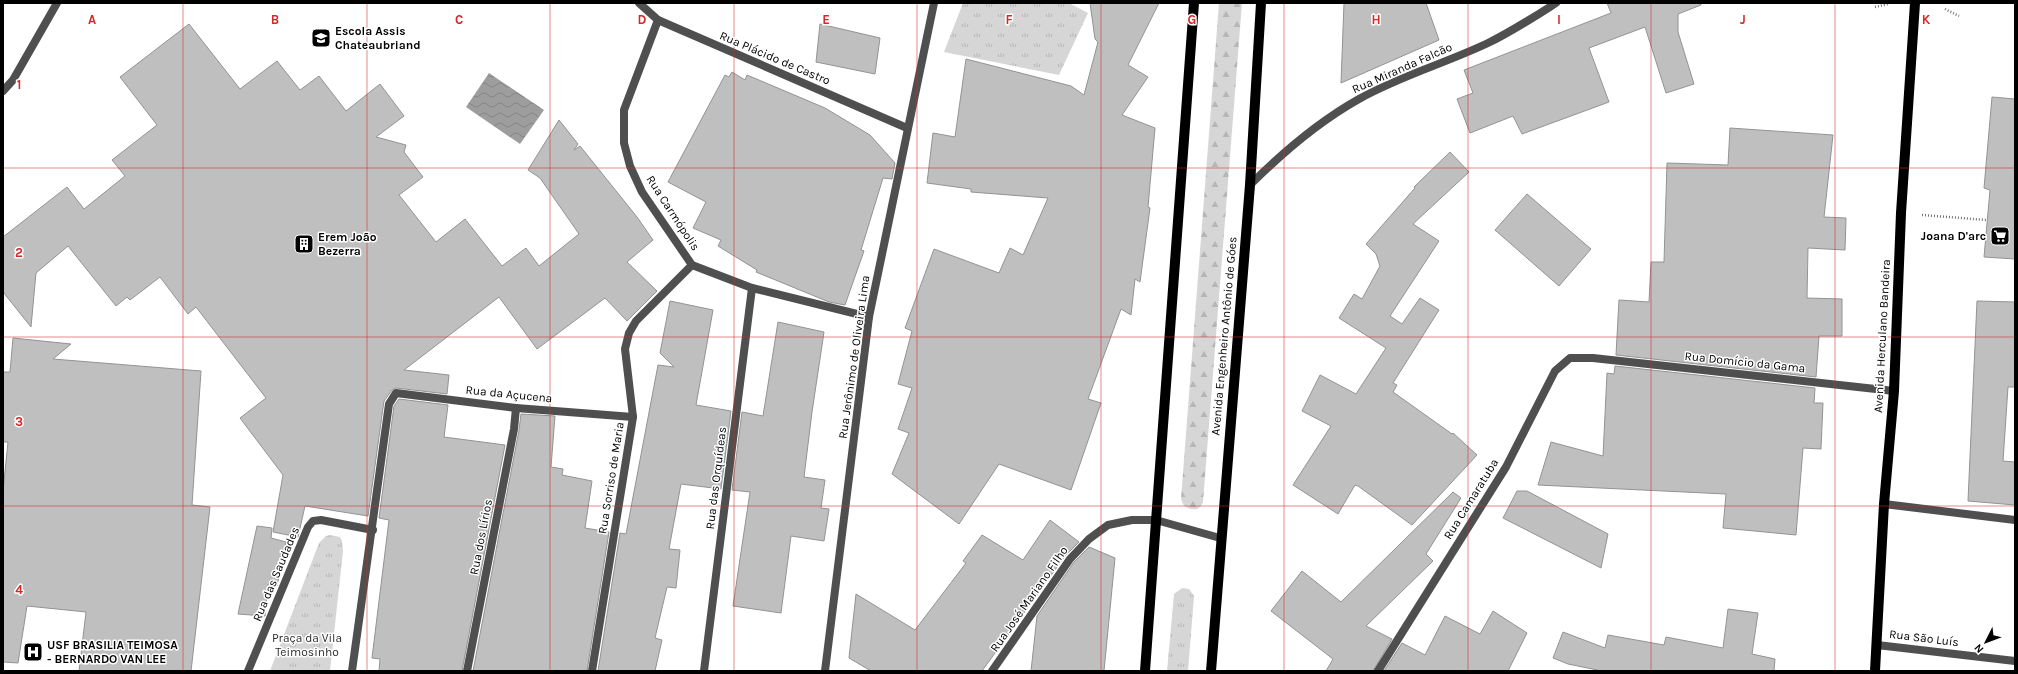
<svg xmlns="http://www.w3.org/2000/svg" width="2018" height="674" font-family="Karla,sans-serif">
  <defs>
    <pattern id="grass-tufts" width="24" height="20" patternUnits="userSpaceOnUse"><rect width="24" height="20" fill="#d6d6d6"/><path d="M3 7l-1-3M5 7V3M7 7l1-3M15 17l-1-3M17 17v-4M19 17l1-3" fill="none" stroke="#b6b6b6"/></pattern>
    <pattern id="forest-firs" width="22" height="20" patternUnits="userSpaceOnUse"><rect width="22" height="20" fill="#d6d6d6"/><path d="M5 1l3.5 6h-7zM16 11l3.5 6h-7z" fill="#b6b6b6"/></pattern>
    <pattern id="water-waves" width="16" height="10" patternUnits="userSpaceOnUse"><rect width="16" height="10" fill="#9d9d9d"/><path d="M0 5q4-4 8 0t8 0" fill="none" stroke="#858585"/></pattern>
  </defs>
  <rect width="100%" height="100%" fill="#fff"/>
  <g fill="url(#grass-tufts)">
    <polygon points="963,3 1069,3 1088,13 1059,75 944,52"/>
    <polygon points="330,535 340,537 342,541 343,551 330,671 270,671 319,543 326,536"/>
    <polygon points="1182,588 1189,589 1194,596 1188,671 1167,671 1174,594"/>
  </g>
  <path fill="url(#forest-firs)" d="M1219,3H1242L1203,502C1200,511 1192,511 1184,506L1181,499Z"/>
  <polygon fill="url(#water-waves)" points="489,73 544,110 520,144 466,107"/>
  <g fill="#bfbfbf" stroke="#939393">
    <polygon points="1090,3 1159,3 1128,65 1148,77 1122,115 1155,128 1148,207 1150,208 1140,282 1135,279 1131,315 1121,309 1088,399 1101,403 1071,490 999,464 959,524 892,474 909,433 898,429 912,388 898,384 912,331 905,328 934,249 999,273 1010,248 1023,255 1048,198 971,192 971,189 927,183 933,133 955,137 966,59 1071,86 1084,95 1098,42 1095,39"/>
    <polygon points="1344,3 1426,3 1439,40 1341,83"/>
    <polygon points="1607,3 1701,3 1701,5 1678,14 1678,32 1694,84 1666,93 1645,27 1589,48 1609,102 1522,134 1513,116 1470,133 1457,99 1473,93 1464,70 1611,13"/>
    <polygon points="189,24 240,89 277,61 300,90 319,76 346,111 380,84 404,116 376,137 406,145 404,152 423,177 399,195 436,242 465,219 502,266 526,248 539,266 579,234 540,178 528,170 559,120 578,144 574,150 580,146 637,217 653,240 627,262 657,291 627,321 605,298 537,349 499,297 404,370 449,375 447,394 396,388 392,390 384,401 368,516 305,506 298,537 273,532 283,475 240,418 266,398 196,307 188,314 160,277 130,300 127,297 116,306 68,246 36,273 31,327 3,292 3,237 67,187 84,209 125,176 112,160 157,125 120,77"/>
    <polygon points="820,24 880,38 875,74 816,62"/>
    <polygon points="732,72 745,80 747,75 825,108 870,135 895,163 892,179 883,178 861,250 864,251 845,305 829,302 756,272 757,270 718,246 721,240 693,228 706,202 668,182 725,75 729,77"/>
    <polygon points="1992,97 2015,99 2015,259 1984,257 1990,190 1984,188"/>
    <polygon points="1730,128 1833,135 1824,217 1846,218 1845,250 1808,248 1807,298 1842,299 1842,336 1819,336 1816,377 1616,355 1619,300 1649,302 1651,262 1664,262 1667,163 1728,165"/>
    <polygon points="1450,152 1469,172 1413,224 1439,241 1390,316 1402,324 1420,298 1439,310 1393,383 1397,385 1393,392 1452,434 1453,433 1477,455 1412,525 1358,486 1355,485 1338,514 1293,485 1331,426 1302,411 1320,375 1356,394 1386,348 1339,318 1354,294 1362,299 1380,266 1376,254 1366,244 1415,188 1414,187"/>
    <polygon points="1527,194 1591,249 1559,286 1495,230"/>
    <polygon points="670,301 713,310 696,405 731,411 721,489 681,484 669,549 680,550 676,588 667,587 655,638 662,640 655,671 598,671 620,533 626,534 658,365 674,367 660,353"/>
    <polygon points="1977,301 2015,302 2015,387 2008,387 2003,461 2015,462 2015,505 1968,501"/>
    <polygon points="778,322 824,332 812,412 804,477 825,480 821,508 829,509 824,541 791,536 781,613 733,606 750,492 732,490 742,412 763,416"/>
    <polygon points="13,338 71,344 53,359 201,371 192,505 210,507 191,671 79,671 86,612 27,606 18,663 3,662 3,491 8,442 3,442 3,372 10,372"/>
    <polygon points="1615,366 1815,388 1814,403 1823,403 1821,449 1803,448 1796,535 1723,528 1726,494 1538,485 1551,442 1603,456 1607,373 1614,374"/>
    <polygon points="399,399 448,405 444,437 505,445 462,671 379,671 380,659 372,658 389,520 379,518 394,406"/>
    <polygon points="521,414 555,416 551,467 563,469 562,475 592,481 585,528 609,532 587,671 473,671 519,430"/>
    <polygon points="1517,491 1527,491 1608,534 1601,568 1503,518"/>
    <polygon points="1453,492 1461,498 1426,554 1433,561 1366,626 1392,639 1373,671 1326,671 1333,659 1271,611 1302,571 1341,602"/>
    <polygon points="1050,520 1079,542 1065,556 982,671 871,671 849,658 856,594 915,630 966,563 963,561 982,535 1023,560"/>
    <polygon points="257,526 272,528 271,538 286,542 277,586 268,584 265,616 238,614"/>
    <polygon points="1089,547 1115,558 1104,671 1031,671 1037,616 1074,562"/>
    <polygon points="1728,609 1758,613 1752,654 1775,659 1774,671 1602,671 1568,664 1553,658 1563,632 1605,648 1608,635 1664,645 1666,637 1723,648"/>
    <polygon points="1493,611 1527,633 1508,671 1384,671 1402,643 1425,655 1445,616 1480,634"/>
  </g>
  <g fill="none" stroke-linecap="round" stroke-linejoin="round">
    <g stroke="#717171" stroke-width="2.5" stroke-dasharray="1 2" stroke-linecap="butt">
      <polyline points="1875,7 1888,4"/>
      <polyline points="1945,9 1959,16"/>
      <polyline points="1922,215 1987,220"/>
    </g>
    <polyline stroke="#4f4f4f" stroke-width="8" points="1884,504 2015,520"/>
    <g stroke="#4f4f4f" stroke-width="8">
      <polyline points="639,3 658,20 907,128"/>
      <polyline points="658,20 624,110 624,143 630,166 642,192 692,265 752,288 869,317"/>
      <polyline points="3,91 13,80 57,3"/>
      <path d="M1250,185C1283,152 1318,122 1359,99C1400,76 1446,63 1488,43C1511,32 1534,17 1556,3"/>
      <polyline points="1877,645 2015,661"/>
      <polyline points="248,671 308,527 313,521 321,520 373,530"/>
      <polyline points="352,671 389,404 396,393 516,408 633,417"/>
      <polyline points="467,671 514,429 516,408"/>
      <polyline points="592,671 633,417 625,349 629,333 636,321 692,265"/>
      <polyline points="704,671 752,288"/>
      <polyline points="825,671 869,317 934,3"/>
      <polyline points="992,671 1070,559 1089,539 1108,525 1132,520 1156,520 1220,538"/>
      <polyline points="1378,671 1506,467 1555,371 1570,358 1593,358 1894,391"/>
    </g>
    <g stroke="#000" stroke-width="10">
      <polyline points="1145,671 1194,3"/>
      <polyline points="1211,671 1250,185 1261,3"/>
      <polyline points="1875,671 1884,504 1894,391 1901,213 1915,3"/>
    </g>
  </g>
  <path fill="none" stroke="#d62828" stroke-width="1" stroke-opacity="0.55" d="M183,3V671M367,3V671M550,3V671M734,3V671M917,3V671M1101,3V671M1284,3V671M1468,3V671M1651,3V671M1835,3V671M3,168H2015M3,337H2015M3,506H2015"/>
  <defs>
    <g id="school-square" transform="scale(1)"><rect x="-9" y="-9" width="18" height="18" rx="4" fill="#000" stroke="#fff"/><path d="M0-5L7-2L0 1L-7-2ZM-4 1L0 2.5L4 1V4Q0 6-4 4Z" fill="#fff"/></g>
    <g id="supermarket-square" transform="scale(1)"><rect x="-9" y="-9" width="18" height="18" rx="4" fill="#000" stroke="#fff"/><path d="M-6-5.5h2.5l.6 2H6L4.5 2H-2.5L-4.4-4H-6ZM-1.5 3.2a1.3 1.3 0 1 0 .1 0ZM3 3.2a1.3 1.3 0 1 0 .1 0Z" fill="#fff"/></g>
    <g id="building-square" transform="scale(1)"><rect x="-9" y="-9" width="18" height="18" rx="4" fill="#000" stroke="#fff"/><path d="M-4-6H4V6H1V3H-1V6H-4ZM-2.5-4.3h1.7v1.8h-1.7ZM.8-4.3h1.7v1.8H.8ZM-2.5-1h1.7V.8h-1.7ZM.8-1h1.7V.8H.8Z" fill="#fff"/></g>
    <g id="hospital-square" transform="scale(1)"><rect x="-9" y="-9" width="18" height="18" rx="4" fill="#000" stroke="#fff"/><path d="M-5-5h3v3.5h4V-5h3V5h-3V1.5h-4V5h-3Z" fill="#fff"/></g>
  </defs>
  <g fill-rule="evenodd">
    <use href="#school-square" x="321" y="38"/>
    <use href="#supermarket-square" x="2000" y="236"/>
    <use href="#building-square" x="304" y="244"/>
    <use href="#hospital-square" x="33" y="652"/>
  </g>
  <g text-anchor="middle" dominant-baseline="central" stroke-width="3" stroke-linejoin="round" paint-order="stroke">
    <g font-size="12" font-weight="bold" fill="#000" stroke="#fff" text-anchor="start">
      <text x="335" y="31">Escola Assis<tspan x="335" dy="14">Chateaubriand</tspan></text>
      <text x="1986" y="236" text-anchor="end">Joana D'arc</text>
      <text x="318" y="237">Erem João<tspan x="318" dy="14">Bezerra</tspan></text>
      <text x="47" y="645">USF BRASILIA TEIMOSA<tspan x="47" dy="14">- BERNARDO VAN LEE</tspan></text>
    </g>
    <g font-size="12" fill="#000" stroke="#fff">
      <text transform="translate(775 58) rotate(23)">Rua Plácido de Castro</text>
      <text transform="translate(1402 68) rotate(-24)">Rua Miranda Falcão</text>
      <text transform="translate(673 213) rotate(57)">Rua Carmópolis</text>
      <text transform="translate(1224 336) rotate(-85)">Avenida Engenheiro Antônio de Góes</text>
      <text transform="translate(1882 336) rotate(-87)">Avenida Herculano Bandeira</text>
      <text transform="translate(854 357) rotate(-82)">Rua Jerônimo de Oliveira Lima</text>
      <text transform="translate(1745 362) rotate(6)">Rua Domício da Gama</text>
      <text transform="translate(509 394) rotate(6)">Rua da Açucena</text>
      <text transform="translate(611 478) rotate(-81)">Rua Sorriso de Maria</text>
      <text transform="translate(716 478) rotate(-83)">Rua das Orquídeas</text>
      <text transform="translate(1471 499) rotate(-58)">Rua Camaratuba</text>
      <text transform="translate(481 537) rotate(-79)">Rua dos Lírios</text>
      <text transform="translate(276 574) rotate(-67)">Rua das Saudades</text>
      <text transform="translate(1029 599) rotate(-55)">Rua José Mariano Filho</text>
      <text transform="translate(1924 638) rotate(7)">Rua São Luís</text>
    </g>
    <g font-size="12" fill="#2d2d2d" stroke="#fff">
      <text x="307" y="638">Praça da Vila<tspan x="307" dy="14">Teimosinho</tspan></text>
    </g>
  </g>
  <g font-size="13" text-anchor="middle" font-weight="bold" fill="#d62828" stroke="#fff" stroke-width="3" stroke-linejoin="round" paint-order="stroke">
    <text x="92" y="24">A</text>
    <text x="275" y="24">B</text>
    <text x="459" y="24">C</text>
    <text x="642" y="24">D</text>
    <text x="826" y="24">E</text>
    <text x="1009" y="24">F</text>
    <text x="1192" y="24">G</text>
    <text x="1376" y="24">H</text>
    <text x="1559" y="24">I</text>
    <text x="1743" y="24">J</text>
    <text x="1926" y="24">K</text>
    <text x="19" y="89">1</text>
    <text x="19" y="257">2</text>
    <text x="19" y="426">3</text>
    <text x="19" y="594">4</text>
  </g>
  <rect width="2018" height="674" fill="none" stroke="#000000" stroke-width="8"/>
  <g transform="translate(1986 642) rotate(228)" stroke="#ffffff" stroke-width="3" paint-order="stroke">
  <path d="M0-3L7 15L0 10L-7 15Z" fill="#000000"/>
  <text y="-6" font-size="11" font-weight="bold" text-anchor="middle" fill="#000000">N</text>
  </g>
</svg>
